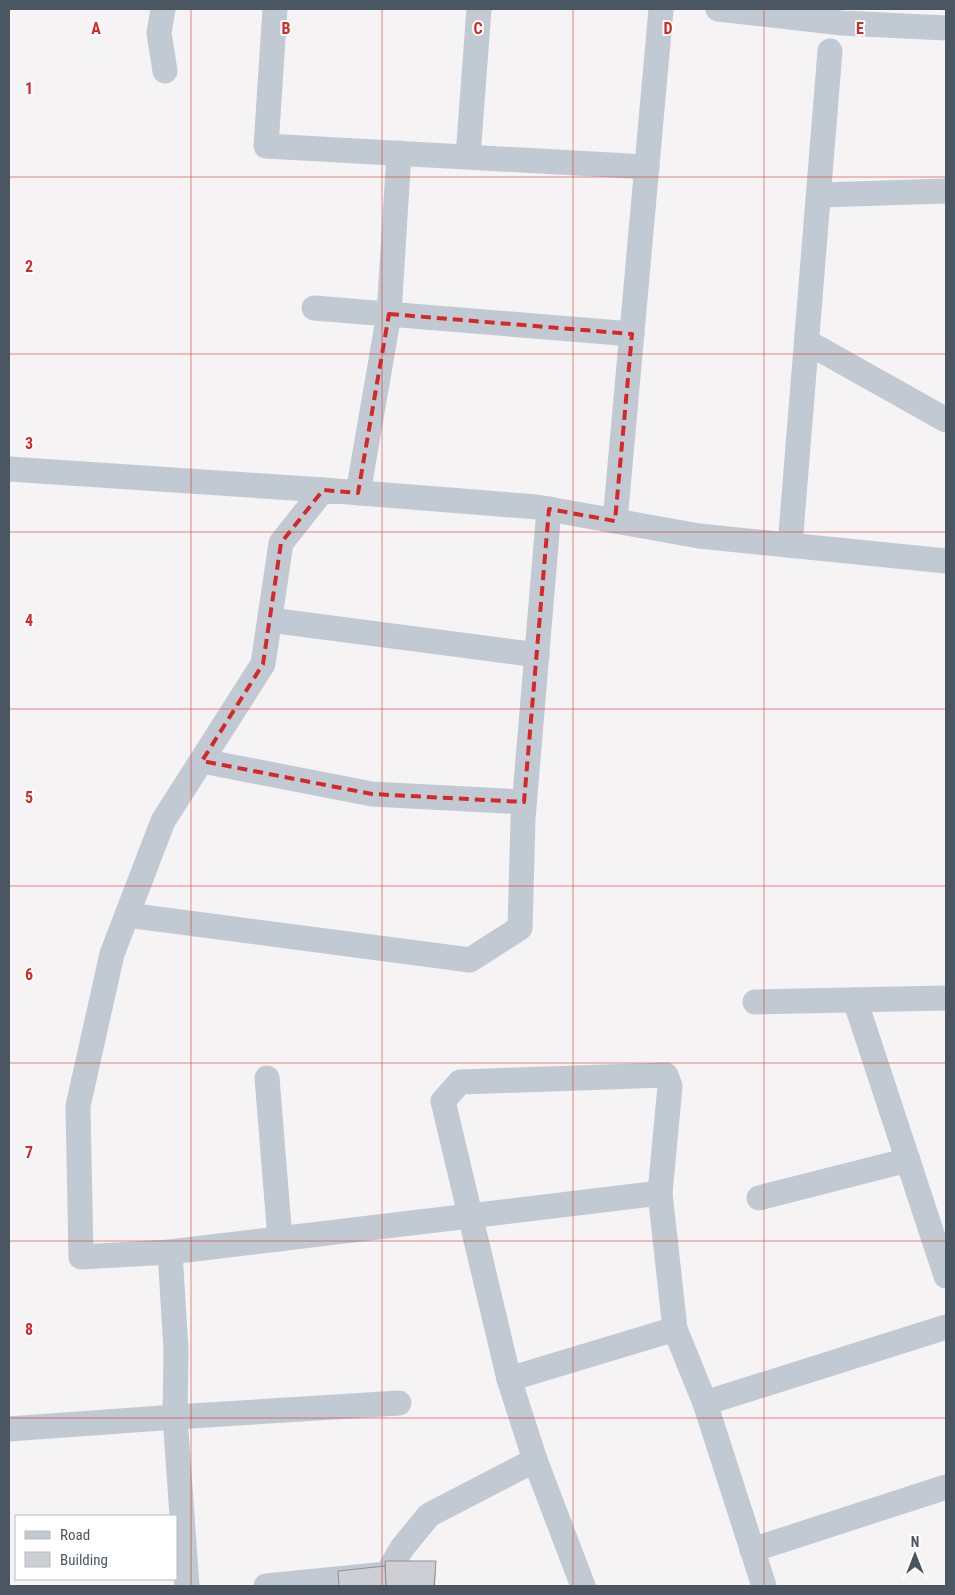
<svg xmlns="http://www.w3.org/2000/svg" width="955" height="1595" font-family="'Roboto Condensed',sans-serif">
  <rect width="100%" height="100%" fill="#f5f3f3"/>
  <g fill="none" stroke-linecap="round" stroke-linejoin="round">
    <g stroke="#c1cad2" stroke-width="25">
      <polyline points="163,9 159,33 165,71"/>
      <polyline points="275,9 266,146 647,167"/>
      <polyline points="718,9 842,23 946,28"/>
      <polyline points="468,156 479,9"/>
      <polyline points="819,195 946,191"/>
      <polyline points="314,308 632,334"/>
      <polyline points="807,342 946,420"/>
      <polyline points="9,469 323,490"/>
      <polyline points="358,493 389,314 399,153"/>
      <polyline points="615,521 661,9"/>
      <polyline points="790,545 830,51"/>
      <polyline points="270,620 537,655"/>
      <polyline points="202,761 372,794 524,802"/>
      <polyline points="127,915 470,960 520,928 523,819 549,509"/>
      <polyline points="855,1000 946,1276"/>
      <polyline points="755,1002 946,998"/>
      <polyline points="267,1078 280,1239"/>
      <polyline points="759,1198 908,1160"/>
      <polyline points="170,1252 660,1193"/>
      <polyline points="509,1379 443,1101 460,1082 666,1075 670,1086 660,1193 675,1329"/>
      <polyline points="399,1403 175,1417 176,1350 170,1252 81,1257 78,1106 112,954 163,821 263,664 281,543 323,490 537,507 699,536 946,561"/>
      <polyline points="705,1403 946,1327"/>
      <polyline points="9,1429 175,1417 187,1586"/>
      <polyline points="752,1550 946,1487"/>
      <polyline points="266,1586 387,1574 402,1548 429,1515 535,1460"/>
      <polyline points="583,1586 535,1460 509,1379 675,1329 705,1403 764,1586"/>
    </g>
  </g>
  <polygon fill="#909195" points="436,1561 435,1586 434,1586"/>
  <g fill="#cdcfd5" stroke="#909195">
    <polygon points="385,1561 436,1561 434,1586 386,1586"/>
    <polygon points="385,1566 386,1586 339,1586 338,1571"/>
  </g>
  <path fill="none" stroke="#d62828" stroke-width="4" stroke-dasharray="10 6" stroke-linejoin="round" d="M389,314L632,334L615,521L549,509L524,802L372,794L202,761L263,664L281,543L323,490L358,493Z"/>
  <path fill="none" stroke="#d62828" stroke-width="1" stroke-opacity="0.55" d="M191,9V1586M382,9V1586M573,9V1586M764,9V1586M9,177H946M9,354H946M9,532H946M9,709H946M9,886H946M9,1063H946M9,1241H946M9,1418H946"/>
  <g font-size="16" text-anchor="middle" font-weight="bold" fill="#d62828" stroke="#fff" stroke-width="4" stroke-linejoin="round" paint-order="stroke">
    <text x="96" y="34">A</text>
    <text x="286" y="34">B</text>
    <text x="478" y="34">C</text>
    <text x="668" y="34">D</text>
    <text x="860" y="34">E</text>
    <text x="29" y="94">1</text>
    <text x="29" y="272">2</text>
    <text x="29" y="449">3</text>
    <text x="29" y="626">4</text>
    <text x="29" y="803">5</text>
    <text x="29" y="980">6</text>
    <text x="29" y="1158">7</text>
    <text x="29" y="1335">8</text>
  </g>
  <rect width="955" height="1595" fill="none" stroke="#4a5661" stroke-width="20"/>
  <rect x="15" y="1515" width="162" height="65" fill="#ffffff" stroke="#b7bbc0"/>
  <rect x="25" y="1531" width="25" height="8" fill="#c1cad2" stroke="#b7bbc0"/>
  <text x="60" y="1540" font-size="15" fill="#4a5661">Road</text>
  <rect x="25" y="1552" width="25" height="15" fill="#cdcfd5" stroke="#b7bbc0"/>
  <text x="60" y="1565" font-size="15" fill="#4a5661">Building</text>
  <g transform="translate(915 1555)" stroke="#ffffff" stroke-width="4" paint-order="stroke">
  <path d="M0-4L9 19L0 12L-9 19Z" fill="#4a5661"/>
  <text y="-8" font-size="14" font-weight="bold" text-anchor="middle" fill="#4a5661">N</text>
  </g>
</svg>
